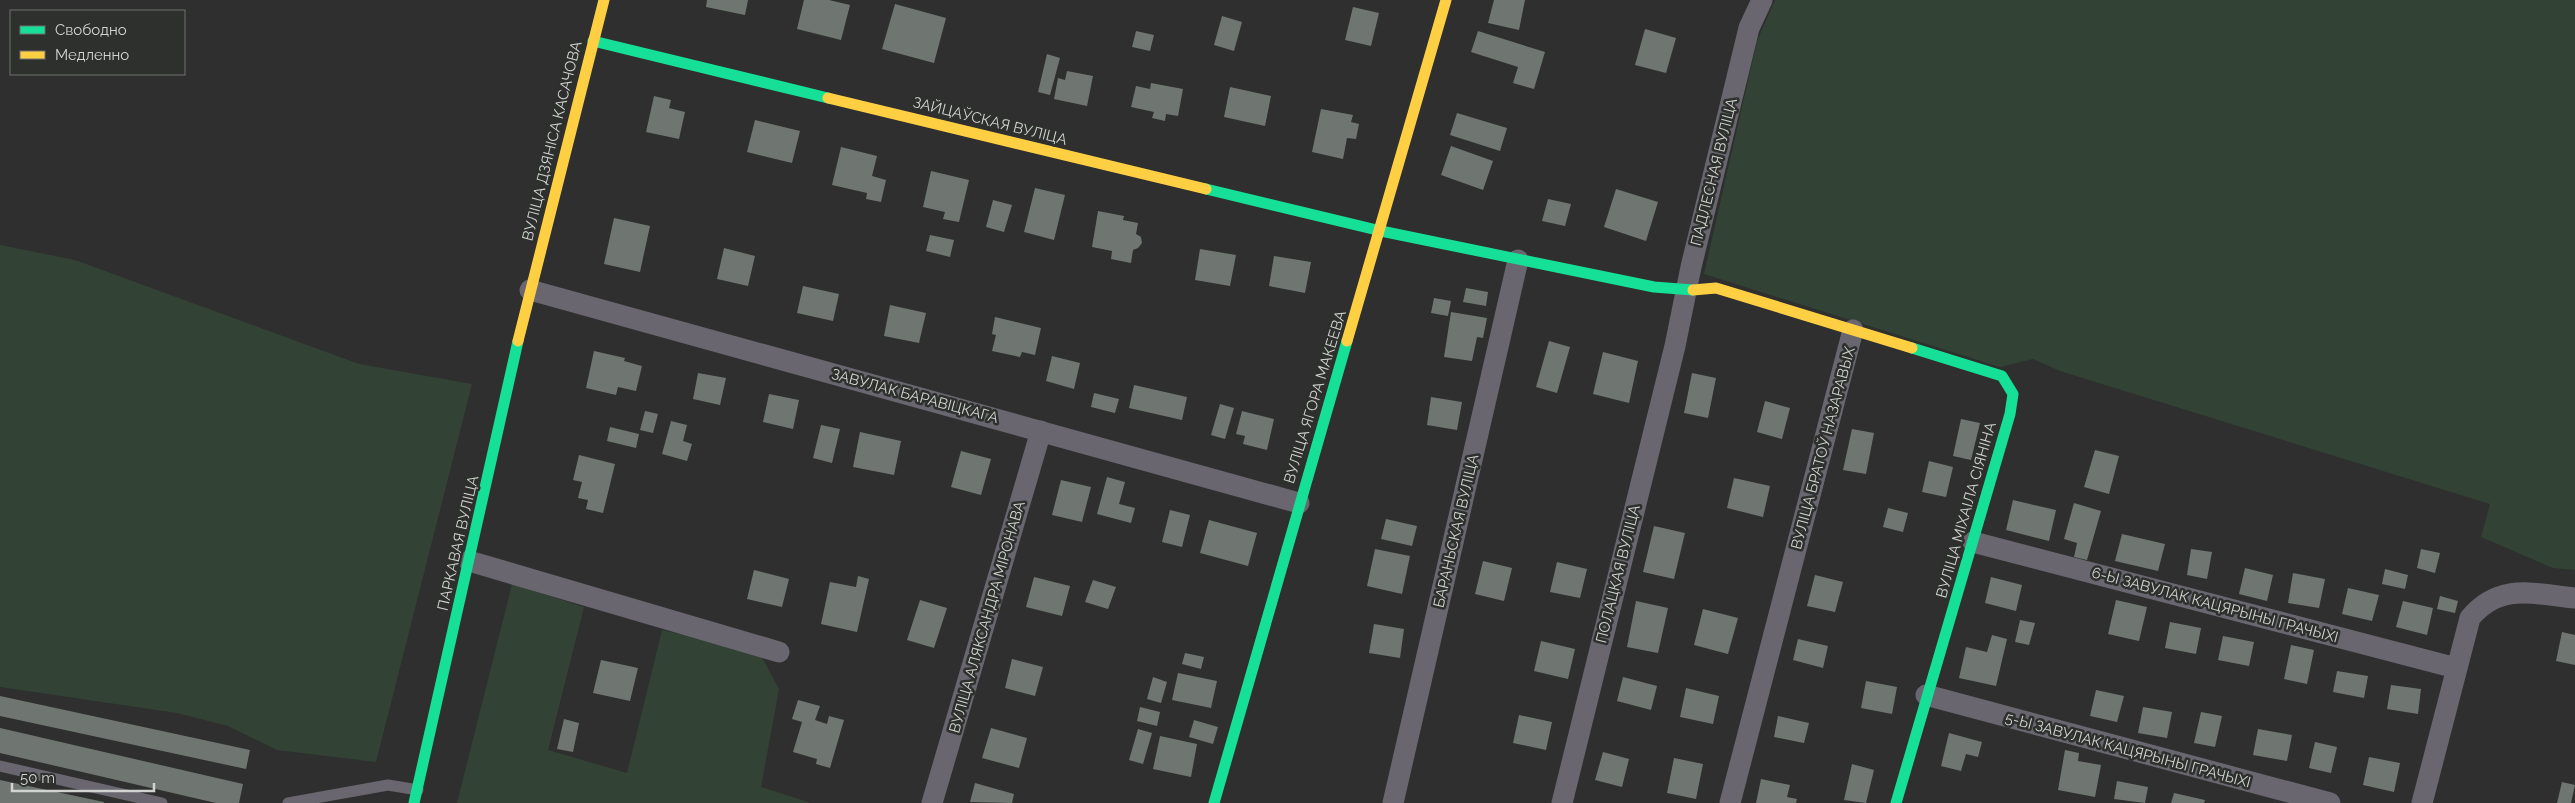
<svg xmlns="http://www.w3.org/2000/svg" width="2575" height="803" font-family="Raleway,sans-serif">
  <rect width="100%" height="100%" fill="#2e2f2e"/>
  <g fill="#324336">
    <polygon points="1775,0 2575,0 2575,570 2553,568 2481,537 2490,504 2060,371 2033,359 2000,367 1704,274 1757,41"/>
    <polygon points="0,245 75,260 359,364 472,384 376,762 277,750 228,726 177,713 0,687"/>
    <polygon points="512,584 584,607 548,750 627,773 662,630 759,652 779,689 761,787 811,803 457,803"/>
  </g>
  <g fill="#6f7671">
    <polygon points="707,0 748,0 745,15 706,7"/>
    <polygon points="804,0 829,0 850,5 841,40 797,29"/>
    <polygon points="1494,0 1525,0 1519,30 1488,23"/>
    <polygon points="895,4 946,18 934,63 882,49"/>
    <polygon points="1353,7 1379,13 1371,46 1345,40"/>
    <polygon points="1222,16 1242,22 1234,51 1214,45"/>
    <polygon points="1645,29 1676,38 1666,73 1635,65"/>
    <polygon points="1136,31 1154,35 1150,51 1132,47"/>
    <polygon points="1478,31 1545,52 1534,89 1513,83 1518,67 1471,52"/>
    <polygon points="1047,54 1060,58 1050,95 1038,92"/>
    <polygon points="1067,71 1093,76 1087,106 1054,99 1058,78 1065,80"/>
    <polygon points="1151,83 1183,89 1178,116 1166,114 1165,121 1152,118 1154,112 1131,107 1136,86 1150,89"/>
    <polygon points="1230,87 1271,96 1265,126 1224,117"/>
    <polygon points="654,96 671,100 669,108 685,112 679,139 646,132"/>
    <polygon points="1321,109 1353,115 1351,122 1359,124 1356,139 1347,138 1343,159 1312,152"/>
    <polygon points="1457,113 1507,128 1500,151 1450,135"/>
    <polygon points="755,120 800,131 792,163 747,152"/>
    <polygon points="1451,146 1493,161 1483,190 1441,175"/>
    <polygon points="841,147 877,156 872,176 886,180 881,202 866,199 867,193 832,185"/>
    <polygon points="931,171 969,180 959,222 943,219 945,212 923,207"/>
    <polygon points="1035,188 1065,195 1054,240 1024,232"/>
    <polygon points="1616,189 1658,202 1646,241 1604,227"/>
    <polygon points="1548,199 1571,204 1565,226 1542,221"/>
    <polygon points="993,200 1012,205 1004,232 986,227"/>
    <polygon points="1098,211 1124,216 1123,220 1138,223 1136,234 1141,237 1142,243 1138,248 1133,250 1131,263 1111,259 1112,251 1092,247"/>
    <polygon points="614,218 650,226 640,272 604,264"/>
    <polygon points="930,235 954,240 950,257 926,251"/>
    <polygon points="724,248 755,256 748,286 717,279"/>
    <polygon points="1200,249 1236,255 1230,286 1195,280"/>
    <polygon points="1274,256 1311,262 1305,293 1269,286"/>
    <polygon points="803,286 839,294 833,321 797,313"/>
    <polygon points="1466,288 1488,292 1486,306 1463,302"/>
    <polygon points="1434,298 1451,301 1448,316 1431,313"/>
    <polygon points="890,305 926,313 919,343 884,336"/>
    <polygon points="1451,312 1487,318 1483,338 1477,337 1472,361 1444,357"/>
    <polygon points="995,317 1041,328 1035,355 1022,352 1020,357 992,351 996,335 992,334"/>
    <polygon points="1549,341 1570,347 1557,393 1536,387"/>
    <polygon points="594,351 625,358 624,361 642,366 636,391 618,387 616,395 586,388"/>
    <polygon points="1603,352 1638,361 1629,403 1593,394"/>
    <polygon points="1052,356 1080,363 1074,389 1046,381"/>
    <polygon points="698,373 726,378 720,405 693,399"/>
    <polygon points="1692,373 1716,378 1708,418 1684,413"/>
    <polygon points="1134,385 1187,397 1182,420 1129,408"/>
    <polygon points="1094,393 1119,399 1115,413 1091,407"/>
    <polygon points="769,394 799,400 793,429 763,422"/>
    <polygon points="1431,397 1462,402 1457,430 1427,425"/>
    <polygon points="1765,401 1790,408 1782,439 1757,432"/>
    <polygon points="1220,404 1234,408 1225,439 1211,435"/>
    <polygon points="645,411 658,414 653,433 640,430"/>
    <polygon points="1242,411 1274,419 1267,450 1243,444 1245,436 1236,434"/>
    <polygon points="1961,419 1980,423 1971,460 1953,456"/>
    <polygon points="671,421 687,425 683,441 692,444 687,461 662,454"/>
    <polygon points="821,425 840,429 832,463 813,458"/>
    <polygon points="610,427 639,434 636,448 607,441"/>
    <polygon points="1852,429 1874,433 1866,474 1843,470"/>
    <polygon points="860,432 901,441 894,475 853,467"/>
    <polygon points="2095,450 2119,456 2109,494 2084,487"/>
    <polygon points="961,451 991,459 981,495 951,487"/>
    <polygon points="579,455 615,464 603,513 586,509 588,500 578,498 582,482 573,480"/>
    <polygon points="1929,461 1953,467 1946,497 1922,492"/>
    <polygon points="1107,477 1125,482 1119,504 1135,508 1131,523 1097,514"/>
    <polygon points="1734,478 1770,486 1763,517 1727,508"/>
    <polygon points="1061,480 1091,487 1082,522 1052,515"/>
    <polygon points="2013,500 2056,510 2049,541 2006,530"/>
    <polygon points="2074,503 2101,511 2087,560 2074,557 2077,543 2064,539"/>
    <polygon points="1888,508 1908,513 1903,532 1883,527"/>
    <polygon points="1170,510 1190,515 1182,547 1162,542"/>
    <polygon points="1386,519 1417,526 1412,546 1381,539"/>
    <polygon points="1209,520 1257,533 1248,566 1200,553"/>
    <polygon points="1654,526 1685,533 1674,579 1643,572"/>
    <polygon points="2122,534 2165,544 2158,571 2115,561"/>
    <polygon points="1375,549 1410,556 1402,594 1367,586"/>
    <polygon points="2191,549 2212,552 2207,579 2187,575"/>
    <polygon points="2421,549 2440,553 2435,573 2417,568"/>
    <polygon points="1483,561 1512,568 1504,601 1475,594"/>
    <polygon points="1557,562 1587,569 1580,598 1550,592"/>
    <polygon points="2245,568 2273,575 2267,601 2239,594"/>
    <polygon points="2385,569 2408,575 2405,589 2382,584"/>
    <polygon points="754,570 789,579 782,607 747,599"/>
    <polygon points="2293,573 2325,579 2319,608 2288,603"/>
    <polygon points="1815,575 1843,582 1835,612 1807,606"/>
    <polygon points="858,576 869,579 857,632 821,624 830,582 856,587"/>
    <polygon points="1034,577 1070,586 1062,616 1026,607"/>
    <polygon points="1991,577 2022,585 2016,611 1985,603"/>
    <polygon points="1093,580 1116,587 1108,609 1085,602"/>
    <polygon points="2348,588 2379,595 2372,621 2342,614"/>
    <polygon points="2440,596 2458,601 2455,613 2437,609"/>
    <polygon points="920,600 947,608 934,648 907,640"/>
    <polygon points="2116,600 2147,607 2139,641 2108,634"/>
    <polygon points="1636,601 1668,608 1658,653 1627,647"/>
    <polygon points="2403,601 2433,608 2427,635 2396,627"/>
    <polygon points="1703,609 1738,618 1728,654 1694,645"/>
    <polygon points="2020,620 2035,623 2029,645 2015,642"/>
    <polygon points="2170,622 2201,628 2196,654 2165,648"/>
    <polygon points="1374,624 1404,629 1400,658 1369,653"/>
    <polygon points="2562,632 2575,635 2575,665 2556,661"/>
    <polygon points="1992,635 2007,639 1996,686 1959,678 1966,647 1987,652"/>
    <polygon points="2223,636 2254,642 2249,666 2218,660"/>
    <polygon points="1798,639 1828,646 1823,668 1793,660"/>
    <polygon points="1541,641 1575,649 1568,679 1534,671"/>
    <polygon points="2291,645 2314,650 2307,684 2284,679"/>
    <polygon points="1185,653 1204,657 1201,669 1182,664"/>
    <polygon points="1012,659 1043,667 1035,696 1005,688"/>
    <polygon points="601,660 638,668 630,701 593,693"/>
    <polygon points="2337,671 2368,676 2364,698 2333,692"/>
    <polygon points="1178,673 1217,681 1211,708 1172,700"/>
    <polygon points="1153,677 1167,682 1161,703 1147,699"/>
    <polygon points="1623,677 1657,686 1651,710 1617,701"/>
    <polygon points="1866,681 1897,687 1892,714 1861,708"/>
    <polygon points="2391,685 2421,689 2418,714 2387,709"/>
    <polygon points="1686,688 1719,696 1713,724 1680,717"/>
    <polygon points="2096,690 2124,696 2117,722 2090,716"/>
    <polygon points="0,696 250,750 246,769 0,716"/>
    <polygon points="798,700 820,706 815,720 827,724 829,716 844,720 830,768 816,764 817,759 793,752 802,722 792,719"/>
    <polygon points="1140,707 1160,712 1157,726 1137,721"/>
    <polygon points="2143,707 2172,712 2167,738 2138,733"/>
    <polygon points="2201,712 2222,716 2215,747 2194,743"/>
    <polygon points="1519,715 1552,722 1546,750 1513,743"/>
    <polygon points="1778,716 1809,723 1804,743 1774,737"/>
    <polygon points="564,719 579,723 573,752 557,749"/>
    <polygon points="1194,720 1218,727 1213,744 1189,737"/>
    <polygon points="0,728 243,784 239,803 216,803 0,753"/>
    <polygon points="991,728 1027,738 1019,768 982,758"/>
    <polygon points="1138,729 1152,733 1143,764 1129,760"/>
    <polygon points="2258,729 2292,735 2287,761 2253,755"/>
    <polygon points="1949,733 1982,742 1978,757 1966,754 1961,771 1941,766"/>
    <polygon points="1160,736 1197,744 1191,777 1153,769"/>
    <polygon points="2315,742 2337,747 2331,773 2309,768"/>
    <polygon points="2065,750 2079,753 2078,761 2101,765 2095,797 2058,790"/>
    <polygon points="1603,752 1629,759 1622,787 1595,780"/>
    <polygon points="2369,757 2400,763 2394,792 2363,785"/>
    <polygon points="1674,758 1703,764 1696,799 1667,793"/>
    <polygon points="1852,764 1874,770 1866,803 1844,800"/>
    <polygon points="1761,779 1790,785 1787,797 1797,799 1796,803 1756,803"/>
    <polygon points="0,780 104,802 104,803 0,803"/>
    <polygon points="2117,781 2148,787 2145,803 2114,799"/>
    <polygon points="2562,782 2575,785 2571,803 2557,803"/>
    <polygon points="975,783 1014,794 1012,803 970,802"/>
    <polygon points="2174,793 2205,800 2204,803 2171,803"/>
  </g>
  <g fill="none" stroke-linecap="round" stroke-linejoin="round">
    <g stroke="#69666f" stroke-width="11">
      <polyline points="0,766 162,803"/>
      <polyline points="288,803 388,785 418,790"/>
    </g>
    <g stroke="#69666f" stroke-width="21">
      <polyline points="530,290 1299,503"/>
      <polyline points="1973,542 2456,668"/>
      <polyline points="469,561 779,652"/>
      <polyline points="1926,695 2330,803"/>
      <polyline points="932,803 1041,431"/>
      <polyline points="1393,803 1518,260"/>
      <polyline points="1562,803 1675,346 1691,267 1749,28 1762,0"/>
      <polyline points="1730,803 1853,330"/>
      <path d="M2422,803L2470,618C2500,582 2534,594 2575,598"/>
    </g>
    <g stroke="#16e098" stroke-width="11">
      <polyline points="593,41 828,98"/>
      <polyline points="1206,189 1381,231 1654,287 1693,290"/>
      <polyline points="414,803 518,341"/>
      <polyline points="1214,803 1347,341"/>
      <polyline points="1896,803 2010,414 2013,394 2002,376 1912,348"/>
    </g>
    <g stroke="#ffcf43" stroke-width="11">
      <polyline points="828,98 1206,189"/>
      <polyline points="1693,290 1716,288 1912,348"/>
      <polyline points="518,341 604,0"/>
      <polyline points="1347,341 1446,0"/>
    </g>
  </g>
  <g text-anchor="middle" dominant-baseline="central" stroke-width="5" stroke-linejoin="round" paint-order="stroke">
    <g font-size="15" fill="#d1d3d1" stroke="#2d302d">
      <text transform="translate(990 121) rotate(14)">ЗАЙЦАЎСКАЯ ВУЛІЦА</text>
      <text transform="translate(552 141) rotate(-76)">ВУЛІЦА ДЗЯНІСА КАСАЧОВА</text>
      <text transform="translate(1714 172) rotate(-76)">ПАДЛЕСНАЯ ВУЛІЦА</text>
      <text transform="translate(915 396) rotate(15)">ЗАВУЛАК БАРАВІЦКАГА</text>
      <text transform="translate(1315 397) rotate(-73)">ВУЛІЦА ЯГОРА МАКЕЕВА</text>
      <text transform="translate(1823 448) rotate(-75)">ВУЛІЦА БРАТОЎ НАЗАРАВЫХ</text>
      <text transform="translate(1966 510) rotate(-74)">ВУЛІЦА МІХАІЛА СІЯНІНА</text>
      <text transform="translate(1456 531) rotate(-77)">БАРАНЬСКАЯ ВУЛІЦА</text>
      <text transform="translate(458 543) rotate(-77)">ПАРКАВАЯ ВУЛІЦА</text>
      <text transform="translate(1618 574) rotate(-76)">ПОЛАЦКАЯ ВУЛІЦА</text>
      <text transform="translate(2215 605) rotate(15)">6-Ы ЗАВУЛАК КАЦЯРЫНЫ ГРАЧЫХІ</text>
      <text transform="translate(987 617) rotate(-74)">ВУЛІЦА АЛЯКСАНДРА МІРОНАВА</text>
      <text transform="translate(2128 750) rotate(15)">5-Ы ЗАВУЛАК КАЦЯРЫНЫ ГРАЧЫХІ</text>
    </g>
  </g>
  <rect x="10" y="10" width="175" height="65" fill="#2d302d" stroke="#6f716f"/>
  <rect x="20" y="26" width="25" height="8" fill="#16e098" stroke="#6f716f"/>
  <text x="55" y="35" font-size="15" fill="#d1d3d1">Свободно</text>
  <rect x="20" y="51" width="25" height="8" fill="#ffcf43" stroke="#6f716f"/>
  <text x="55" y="60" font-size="15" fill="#d1d3d1">Медленно</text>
  <path d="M12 783v8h142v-8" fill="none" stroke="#d1d3d1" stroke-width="2.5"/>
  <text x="20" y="783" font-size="15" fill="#d1d3d1" stroke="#2d302d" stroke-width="4" paint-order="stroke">50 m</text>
</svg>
